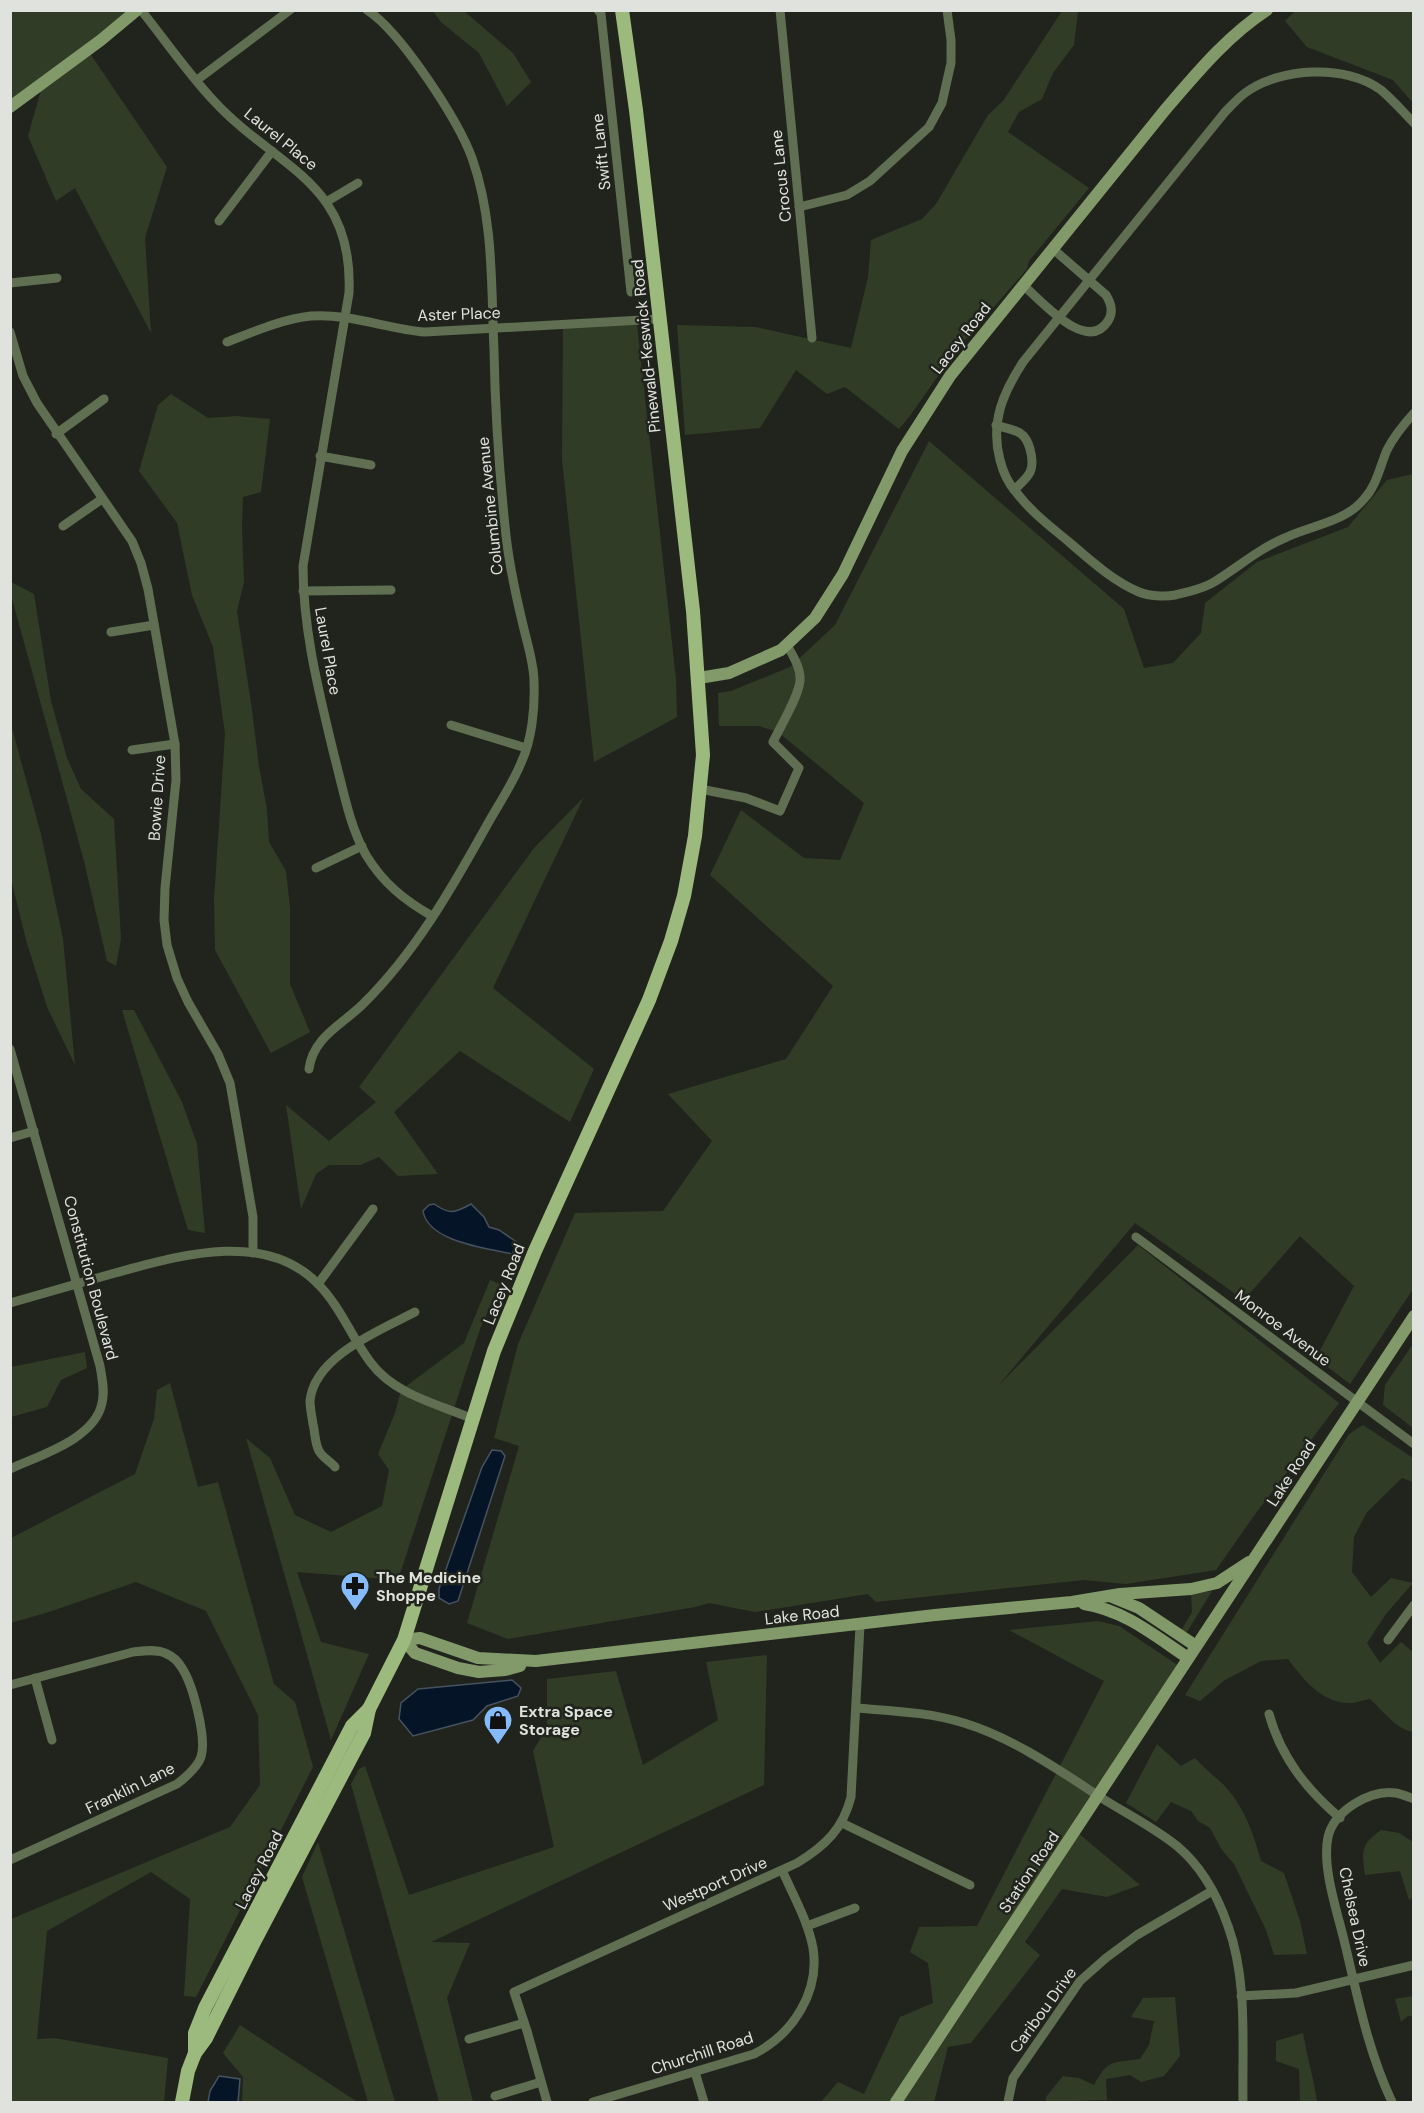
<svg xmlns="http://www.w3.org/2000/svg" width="1424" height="2113" font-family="'DM Sans',sans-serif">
  <rect width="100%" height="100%" fill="#21241d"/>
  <g fill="#313c26">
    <polygon points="11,11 136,11 89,52 167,167 145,238 151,333 75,188 56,201 28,136 41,90 11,106"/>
    <polygon points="433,11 464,11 513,53 531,82 507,106 479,53 441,22"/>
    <polygon points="1062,11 1078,11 1074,45 1053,73 1042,99 1019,112 1008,132 1089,188 1029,261 1027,269 954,353 910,416 899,429 845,387 827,394 796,370 760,428 685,435 677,325 755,327 851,348 868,277 871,240 922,219 936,204 988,115 1003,101"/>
    <polygon points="1295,11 1413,11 1413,103 1393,80 1307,47 1285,21"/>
    <polygon points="563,325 637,325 676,679 677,717 594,762 562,460"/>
    <polygon points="171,394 208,418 237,416 270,419 261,492 243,497 242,527 244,582 237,611 252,710 259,766 267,810 269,842 286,871 290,908 290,984 310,1032 271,1053 215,950 214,900 225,734 213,647 192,595 177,523 139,471 158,405"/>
    <polygon points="929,441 1124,609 1144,668 1173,663 1201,633 1205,603 1257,562 1348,527 1387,480 1413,474 1413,1289 1350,1384 1316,1358 1354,1286 1300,1236 1244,1300 1135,1223 998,1386 1138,1245 1339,1403 1256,1513 1216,1570 1126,1584 1084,1580 876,1602 868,1594 755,1612 709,1603 695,1607 508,1639 467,1623 519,1446 494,1438 518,1344 575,1213 663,1211 712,1141 668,1094 786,1059 833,986 710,875 741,810 804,858 840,860 864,803 778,732 759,726 719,726 718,693 731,691 790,667 835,625"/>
    <polygon points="11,582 34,594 51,701 67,758 81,789 114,819 121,939 116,966 107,961 84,861 11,595"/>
    <polygon points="10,721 41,834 63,939 75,1065 47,1007 26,940 11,879"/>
    <polygon points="584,797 493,988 594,1069 570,1122 460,1051 394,1112 438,1174 398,1176 379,1157 360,1165 329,1165 316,1174 301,1209 286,1105 329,1141 376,1102 359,1087 534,848"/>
    <polygon points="122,1010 134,1010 182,1102 197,1144 205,1233 188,1230"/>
    <polygon points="490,1280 500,1284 480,1329 398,1580 297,1572 321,1642 369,1654 331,1740 246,1438 270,1458 295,1515 331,1532 382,1506 389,1470 378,1454 395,1413 401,1390 464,1343"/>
    <polygon points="1413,1344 1413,1428 1383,1405 1385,1385"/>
    <polygon points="85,1352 87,1368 61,1380 47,1407 11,1417 11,1367"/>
    <polygon points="170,1383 198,1487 218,1482 274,1684 295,1702 313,1767 196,1997 184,1996 190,1899 151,1872 47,1931 37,2039 54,2038 168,2058 164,2102 11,2102 11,1919 230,1827 260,1785 258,1715 206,1611 136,1582 52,1611 11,1623 11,1538 135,1474 154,1419 157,1390"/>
    <path d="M1363,1425L1413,1458V1482L1402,1478L1367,1512L1354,1537L1352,1572L1371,1597L1391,1578L1413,1583L1386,1614L1367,1643L1380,1663L1401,1642L1413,1652V1732C1396,1729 1382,1710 1370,1699C1363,1700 1353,1704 1347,1703C1320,1701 1303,1679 1288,1659L1261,1661L1225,1680L1200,1701L1185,1695L1349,1434Z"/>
    <polygon points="1212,1591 1187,1632 1181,1631 1192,1612 1191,1594"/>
    <polygon points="1098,1621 1119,1626 1182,1668 1077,1832 1140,1885 1107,1897 1062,1889 1025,1942 1040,1955 971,2043 948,2047 934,2102 821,2102 838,2082 864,2094 900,2017 933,2003 928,1963 910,1952 919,1927 977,1926 1104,1681 1009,1630"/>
    <polygon points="767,1655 764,1785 431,1942 470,1943 447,1998 473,2102 439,2102 351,1784 359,1769 365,1766 409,1895 554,1847 533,1751 547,1727 547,1679 616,1671 643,1765 718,1720 706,1662"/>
    <path d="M1157,1744L1181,1766L1195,1758C1204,1768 1214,1776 1223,1784C1244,1806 1253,1832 1261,1861L1284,1873L1300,1921L1307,1954L1274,1955L1266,1930L1234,1864L1222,1850L1210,1828L1198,1821L1191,1811L1171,1802L1156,1822L1126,1803Z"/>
    <path d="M1381,1830L1399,1833L1413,1842V1897L1409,1900L1400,1871L1365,1875C1362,1851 1360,1845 1381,1830Z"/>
    <polygon points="318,1842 395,2102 368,2102 302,1877"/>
    <polygon points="1413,1996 1413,2016 1408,2016 1401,2022 1395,1999"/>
    <path d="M1175,1997L1180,2056L1164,2076L1141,2082L1130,2075L1106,2079L1107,2100L1046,2102V2097L1063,2076L1079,2078L1094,2085C1108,2059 1112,2063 1140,2059L1149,2045L1154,2021L1131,2017L1143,1998Z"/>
    <polygon points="240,2025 356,2101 356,2102 242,2102 243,2077 223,2053"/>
    <path d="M1303,2033C1307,2057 1314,2079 1317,2102H1300L1299,2069L1276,2061V2041Z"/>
  </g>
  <g fill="#051527" stroke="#46525e" stroke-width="1.5">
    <path d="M434,1204C450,1215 455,1213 471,1204L484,1217L489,1227L499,1230L518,1243L512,1254C487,1248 428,1242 423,1211L429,1205Z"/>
    <polygon points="492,1450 501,1451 505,1456 458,1601 449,1604 439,1598 439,1589 482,1467"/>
    <polygon points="512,1680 521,1688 518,1696 487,1706 473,1720 413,1736 399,1719 401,1703 418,1689"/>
    <polygon points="219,2076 240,2079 238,2102 208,2102 210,2091"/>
  </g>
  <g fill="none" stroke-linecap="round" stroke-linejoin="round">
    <g stroke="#606e51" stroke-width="9">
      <path d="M141,10C165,40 187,72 213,100C275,168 354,180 349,293L303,566C303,631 319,692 334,755C343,788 349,825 366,855C383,883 404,900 432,916"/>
      <polyline points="598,10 601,14 631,292"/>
      <polyline points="780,10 812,338"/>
      <polyline points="197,80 290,10"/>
      <path d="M1414,123C1403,112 1393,100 1381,90C1346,64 1280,67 1245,93C1238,98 1231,106 1225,112L1023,362C1003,393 990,422 1000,460C1003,472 1008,483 1016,492C1031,512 1050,526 1069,542C1090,560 1113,581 1139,592C1149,596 1165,597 1175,595C1188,592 1203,589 1214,582C1240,566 1258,549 1287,537C1313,525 1345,522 1364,499C1377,485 1380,466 1387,450C1394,436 1404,424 1414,413"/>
      <polyline points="326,202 358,183"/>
      <polyline points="799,207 847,195 870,181 929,127 942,103 951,63 951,40 947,10"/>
      <polyline points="219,221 272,151"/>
      <polyline points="10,283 57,278"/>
      <path d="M1024,286C1043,302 1087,354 1108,321C1114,312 1111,303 1106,295L1053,249"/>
      <polyline points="10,332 23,376 37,403 132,541 141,563 148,589 175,744 176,780 165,888 164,920 167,945 177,978 188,1002 218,1054 230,1083 253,1217 253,1253"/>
      <path d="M227,342C253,332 282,319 311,316C349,313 387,329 425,332L660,319"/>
      <path d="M996,425C1004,428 1013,429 1020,433C1026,437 1028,442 1030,449C1036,471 1029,476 1014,490"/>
      <polyline points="56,434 104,399"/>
      <polyline points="320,456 371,465"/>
      <polyline points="63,526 102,499"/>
      <polyline points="303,591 391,590"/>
      <polyline points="111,632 154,625"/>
      <polyline points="451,725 526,748"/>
      <polyline points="132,750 175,744"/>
      <path d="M700,789L746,798L780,811L799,768L773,742C781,725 798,698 800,681C801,668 793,656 787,645"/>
      <polyline points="316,868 362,846"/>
      <path d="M10,1049L100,1366C102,1378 105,1391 102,1403C95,1439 40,1455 10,1469"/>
      <path d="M309,1069C313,1037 342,1025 363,1004C415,953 452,888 487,825C498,805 512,785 521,763C532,740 535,708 534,682C534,663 527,643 523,625C515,592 508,560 505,526C499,468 495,409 494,350C491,286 494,220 472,158C458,120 401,32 367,10"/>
      <polyline points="10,1138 34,1131"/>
      <polyline points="1136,1237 1414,1444"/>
      <polyline points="318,1284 373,1209"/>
      <path d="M10,1303C45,1293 80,1283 115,1273C178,1256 265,1229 318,1284C340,1306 352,1338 371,1363C395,1395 438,1404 473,1419"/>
      <path d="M335,1467C331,1462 322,1457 319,1451C315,1444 315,1432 313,1424C312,1417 310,1408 310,1401C314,1356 381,1330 415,1312"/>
      <polyline points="1388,1640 1414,1605"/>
      <polyline points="35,1678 52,1740"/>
      <path d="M10,1685L133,1652C144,1651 155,1649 165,1653C172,1656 178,1661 182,1668C193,1685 207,1738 201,1757C197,1768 186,1777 177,1784L10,1860"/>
      <path d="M856,1708C892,1711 929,1712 964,1723C1016,1739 1063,1773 1108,1802C1131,1816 1156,1829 1177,1846C1201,1866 1218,1897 1228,1926C1248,1981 1242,2044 1243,2102"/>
      <path d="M1269,1714C1281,1757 1306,1789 1340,1818"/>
      <polyline points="842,1823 970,1885"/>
      <polyline points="807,1926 855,1908"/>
      <polyline points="1241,1996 1296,1993 1414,1965"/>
      <polyline points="469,2039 524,2023"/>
      <polyline points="695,2072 704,2102"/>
      <polyline points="495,2096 541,2082"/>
      <path d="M547,2102L527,2031L514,1992L797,1863C825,1846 843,1829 851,1797L860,1625"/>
      <path d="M593,2102L754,2054C793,2034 820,1992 813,1948C808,1921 793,1895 782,1870"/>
      <polyline points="1008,2102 1013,2078 1080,1981 1106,1958 1137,1935 1212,1891"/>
      <path d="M1392,2102C1367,2049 1357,1993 1343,1936C1336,1908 1322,1866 1328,1837C1334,1811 1370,1789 1396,1793C1402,1794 1408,1797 1414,1799"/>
    </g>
    <g stroke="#82996a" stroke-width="12">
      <polyline points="10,107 101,40 137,10"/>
      <path d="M699,678L729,673L781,650L815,618L843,574L902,451L950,376L1165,110C1196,74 1227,36 1267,10"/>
      <polyline points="1112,1597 1139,1608 1196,1646"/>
      <path d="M1084,1604C1124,1610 1155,1636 1188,1658"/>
      <polyline points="404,1640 420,1638 478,1658 536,1661 935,1615 1072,1602 1120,1594 1191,1589 1217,1583 1249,1562"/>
      <polyline points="404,1640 415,1653 458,1668 479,1672 505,1670 520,1666"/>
      <polyline points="896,2102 1414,1316"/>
    </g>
    <g stroke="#9cba7d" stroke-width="14">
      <polyline points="195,2053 195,2033 205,2008 352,1726 369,1709"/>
      <polyline points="182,2102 188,2071 195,2053 206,2038 254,1942 364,1733 369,1709 404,1640 494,1351 535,1251 649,1000 671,941 684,896 695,836 703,755 693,611 636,110 622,10"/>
    </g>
  </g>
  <defs>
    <g id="pharmacy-pin" transform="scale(1.5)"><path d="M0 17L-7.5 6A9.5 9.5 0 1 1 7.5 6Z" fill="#85bbfb" stroke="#21241d"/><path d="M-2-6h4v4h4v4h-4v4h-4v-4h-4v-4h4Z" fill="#111"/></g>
    <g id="shop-pin" transform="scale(1.5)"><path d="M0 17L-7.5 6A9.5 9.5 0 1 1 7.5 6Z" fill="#85bbfb" stroke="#21241d"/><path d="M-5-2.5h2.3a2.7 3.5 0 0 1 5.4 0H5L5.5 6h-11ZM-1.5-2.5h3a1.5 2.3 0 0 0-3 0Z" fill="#111"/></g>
  </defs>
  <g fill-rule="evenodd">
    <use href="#pharmacy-pin" x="355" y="1586"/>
    <use href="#shop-pin" x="498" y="1720"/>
  </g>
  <g text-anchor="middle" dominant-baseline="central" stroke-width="5" stroke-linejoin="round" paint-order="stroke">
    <g font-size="16" fill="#dfe2dd" stroke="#21241d">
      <text transform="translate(281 139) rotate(39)">Laurel Place</text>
      <text transform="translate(601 152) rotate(-96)">Swift Lane</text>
      <text transform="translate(781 176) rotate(-96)">Crocus Lane</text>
      <text transform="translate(459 314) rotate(-2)">Aster Place</text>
      <text transform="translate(961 338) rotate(-52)">Lacey Road</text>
      <text transform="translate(646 346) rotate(-96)">Pinewald-Keswick Road</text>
      <text transform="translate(490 506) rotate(-96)">Columbine Avenue</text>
      <text transform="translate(328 651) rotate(80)">Laurel Place</text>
      <text transform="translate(157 798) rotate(-86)">Bowie Drive</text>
      <text transform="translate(91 1278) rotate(75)">Constitution Boulevard</text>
      <text transform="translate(504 1284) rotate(-68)">Lacey Road</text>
      <text transform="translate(1283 1328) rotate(37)">Monroe Avenue</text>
      <text transform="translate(1291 1473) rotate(-57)">Lake Road</text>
      <text transform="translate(802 1615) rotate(-6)">Lake Road</text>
      <text transform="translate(130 1788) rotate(-26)">Franklin Lane</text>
      <text transform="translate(259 1870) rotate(-63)">Lacey Road</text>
      <text transform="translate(1029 1872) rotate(-56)">Station Road</text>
      <text transform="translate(715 1884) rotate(-24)">Westport Drive</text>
      <text transform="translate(1355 1917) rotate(78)">Chelsea Drive</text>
      <text transform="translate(1043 2010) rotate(-54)">Caribou Drive</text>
      <text transform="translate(702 2053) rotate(-18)">Churchill Road</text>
    </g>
    <g font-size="16" font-weight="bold" fill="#dfe2dd" stroke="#21241d" text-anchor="start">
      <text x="376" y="1577">The Medicine<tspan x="376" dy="18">Shoppe</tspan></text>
      <text x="519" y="1711">Extra Space<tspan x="519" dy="18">Storage</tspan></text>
    </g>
  </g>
  <rect width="1424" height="2113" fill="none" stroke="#dfe2dd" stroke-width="24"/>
</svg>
